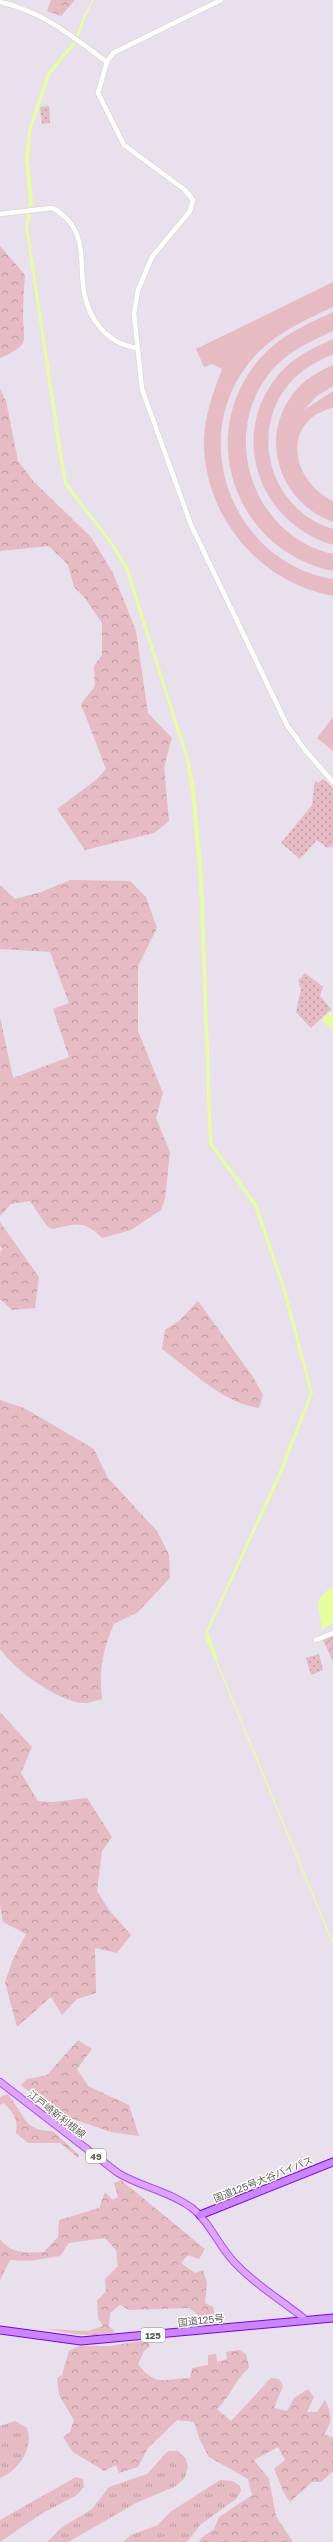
<svg xmlns="http://www.w3.org/2000/svg" width="333" height="2542" font-family="'Golos Text','Noto Sans JP',sans-serif">
  <defs>
    <pattern id="grass-tufts" width="24" height="20" patternUnits="userSpaceOnUse"><rect width="24" height="20" fill="#e6bbc3"/><path d="M3 7l-1-3M5 7V3M7 7l1-3M15 17l-1-3M17 17v-4M19 17l1-3" fill="none" stroke="#be9ba1"/></pattern>
    <pattern id="forest-crowns" width="20" height="18" patternUnits="userSpaceOnUse"><rect width="20" height="18" fill="#e6bbc3"/><path d="M2 6a3 3 0 1 1 6 0M12 15a3 3 0 1 1 6 0" fill="none" stroke="#be9ba1"/></pattern>
    <pattern id="park-dots" width="8" height="8" patternUnits="userSpaceOnUse"><rect width="8" height="8" fill="#e6bbc3"/><path d="M2 2h.1M6 6h.1" fill="none" stroke="#be9ba1" stroke-width="1.8" stroke-linecap="round"/></pattern>
    <pattern id="garden-furrows" width="10" height="10" patternUnits="userSpaceOnUse"><rect width="10" height="10" fill="#e6bbc3"/><path d="M-1 1l2-2M0 10L10 0M9 11l2-2" fill="none" stroke="#be9ba1"/></pattern>
  </defs>
  <rect width="100%" height="100%" fill="#e8e0ed"/>
  <g fill="url(#grass-tufts)">
    <path d="M15,2421L27,2428C34,2448 19,2470 0,2478V2426Z"/>
    <polygon points="168,2451 178,2451 186,2459 188,2467 184,2479 174,2487 138,2502 68,2542 47,2542 61,2528 92,2509 109,2487 147,2474"/>
    <polygon points="76,2477 83,2479 84,2487 77,2495 41,2514 0,2542 0,2520"/>
    <polygon points="220,2480 233,2481 240,2486 241,2491 236,2499 200,2525 187,2542 123,2542 131,2535 158,2525 170,2512"/>
  </g>
  <g fill="url(#forest-crowns)">
    <polygon points="51,0 75,0 61,16 47,11"/>
    <path d="M0,246L25,275C24,288 23,300 23,313C23,341 32,344 0,358Z"/>
    <polygon points="0,389 6,401 18,461 34,482 91,537 113,573 136,631 148,713 172,738 164,767 169,821 154,833 85,850 57,809 96,780 106,769 81,704 95,686 94,666 102,655 102,623 85,598 74,587 68,565 49,546 0,551"/>
    <path d="M70,880L130,881L146,897L157,928L138,966V1031L163,1093L156,1118L170,1152L165,1199L161,1210L131,1230L102,1238C83,1219 76,1224 52,1229L47,1226L30,1201L11,1204L0,1216V1017L13,1078L69,1057L53,1009L69,1003L50,952L0,949V885L15,899L41,892Z"/>
    <polygon points="0,1222 39,1277 35,1308 12,1310 0,1299 0,1252 3,1249 0,1246"/>
    <path d="M198,1301L253,1377L263,1395L259,1408C222,1403 191,1370 162,1349L165,1330L180,1320Z"/>
    <path d="M0,1400L24,1408L94,1449L108,1478L157,1531L169,1555L170,1578L138,1612L114,1624C102,1651 99,1670 102,1699C97,1700 92,1702 87,1703C61,1705 14,1669 0,1649Z"/>
    <polygon points="0,1712 32,1747 21,1773 38,1801 53,1802 87,1798 112,1837 102,1851 97,1891 109,1910 131,1935 117,1953 95,1948 96,1993 77,1999 62,2015 51,1997 17,2027 5,1982 13,1959 26,1934 3,1922 0,1905"/>
    <polygon points="78,2040 92,2049 77,2069 88,2086 129,2105 139,2136 111,2132 55,2113 21,2085 27,2079 47,2075"/>
    <path d="M8,2094C23,2113 24,2132 53,2131L79,2155L78,2158L60,2143H28L16,2133C18,2119 14,2114 4,2103L0,2105V2097Z"/>
    <path d="M121,2180L205,2249L199,2259L188,2255L181,2263L195,2273L203,2270L207,2282L205,2303L213,2307L215,2316L202,2318L189,2308L129,2310L120,2305L110,2313L109,2326L115,2332C92,2339 69,2333 46,2329L88,2331L103,2326L98,2318L97,2301L106,2291L105,2279L118,2266L116,2250L105,2238L69,2243L60,2256L29,2261L10,2260L0,2280V2239C10,2254 28,2253 44,2252L58,2237L59,2220L99,2208L105,2192L113,2200L118,2197L114,2183Z"/>
    <path d="M147,2340L150,2346L144,2351L138,2364C155,2387 164,2379 190,2378L192,2368L208,2365V2355L216,2354L217,2362L227,2359L226,2352L240,2350L246,2354L249,2368C235,2380 230,2397 217,2409L231,2421L271,2378L279,2379L283,2386L274,2408L287,2411L294,2398L308,2389L314,2397L307,2412H317L325,2400C332,2414 333,2421 324,2434L333,2438V2471L321,2482H312L290,2502L284,2493L274,2469L285,2460L278,2447L254,2460L269,2479L276,2516L293,2542H199L201,2538L214,2529L219,2517L252,2495L248,2479L209,2457L200,2440L194,2422L177,2420L148,2448L138,2467L119,2473L116,2465L104,2471L73,2452L63,2437L70,2432L74,2420L59,2395L57,2378L62,2375L69,2351L79,2346H110Z"/>
  </g>
  <g fill="url(#park-dots)">
    <polygon points="49,106 50,123 42,124 40,107"/>
    <polygon points="323,779 333,788 333,846 327,848 317,840 300,859 281,843 312,805 315,781 318,783"/>
    <polygon points="305,973 323,987 320,996 331,1009 311,1028 296,1012 301,989 298,981"/>
    <polygon points="319,1654 323,1670 311,1675 306,1658"/>
  </g>
  <polygon fill="url(#garden-furrows)" points="333,1633 333,1661 322,1638"/>
  <g fill="#e6bbc3">
    <path d="M333,282V307C301,322 271,335 248,364C187,442 234,563 333,579V596C259,583 203,515 204,440C205,414 213,393 222,369L212,364L204,367L196,349Z"/>
    <path d="M333,312V331C309,342 285,353 268,375C220,439 254,536 333,554V571C237,551 195,439 257,362C277,337 305,325 333,312Z"/>
    <path d="M333,339V354C316,362 300,370 288,385C248,435 272,511 333,529V545C258,523 227,433 280,373C295,356 313,348 333,339Z"/>
    <path d="M333,365V386L317,396L304,410L333,391V407C326,410 317,413 311,418C282,445 303,487 333,501V522C278,502 256,433 298,388C308,377 320,371 333,365Z"/>
    <polygon points="333,717 333,751 317,738"/>
  </g>
  <g fill="#e6ff9e">
    <polygon points="84,14 86,16 77,42 50,75 31,130 29,160 33,202 28,227 63,460 67,483 113,543 128,568 189,759 195,789 203,880 212,1143 257,1204 286,1291 313,1393 281,1475 208,1632 217,1657 215,1661 205,1637 206,1631 278,1474 310,1393 283,1291 254,1206 209,1144 199,880 191,790 186,759 125,569 111,545 64,484 60,462 27,238 25,227 29,202 25,160 28,130 47,73 75,40"/>
    <polygon points="330,1012 333,1015 332,1030 322,1020"/>
    <polygon points="333,1586 333,1623 322,1630 318,1604 321,1596"/>
  </g>
  <g fill="none" stroke-linecap="round" stroke-linejoin="round">
    <g stroke="#e6ff9e" stroke-width="1.5">
      <polyline points="85,16 93,0"/>
      <polyline points="216,1660 333,1944"/>
    </g>
    <g stroke="#d7dbd3" stroke-width="6">
      <g id="minor">
        <polyline points="221,0 113,53 107,62 98,93 124,145 185,190 193,200 190,211 152,257 138,290 134,314 142,389 191,525 287,725 305,750 333,782"/>
        <path d="M0,2C42,11 73,37 107,62"/>
        <path d="M0,214L52,208C58,210 63,215 67,219C87,241 79,266 84,292C89,320 107,343 136,348"/>
        <polyline points="316,1640 333,1633"/>
      </g>
    </g>
    <g stroke="#aa50f6" stroke-width="8">
      <path id="major" d="M0,2082L118,2173C141,2187 169,2191 192,2208C211,2223 219,2248 237,2265C257,2286 284,2302 306,2320"/>
    </g>
    <g stroke="#7900ed" stroke-width="9">
      <g id="highway">
        <polyline points="200,2215 333,2162"/>
        <polyline points="0,2330 81,2341 333,2318"/>
      </g>
    </g>
    <use href="#minor" stroke="#fff" stroke-width="4.5"/>
    <use href="#major" stroke="#e0a3ff" stroke-width="6"/>
    <use href="#highway" stroke="#ca85ff" stroke-width="7"/>
  </g>
  <g text-anchor="middle" dominant-baseline="central" stroke-width="3" stroke-linejoin="round" paint-order="stroke">
    <g fill="#fff" stroke="#8f918b" stroke-width="1">
      <rect x="86" y="2149" width="20" height="14" rx="3"/>
      <rect x="141" y="2328" width="24" height="14" rx="3"/>
    </g>
    <g font-size="9" font-weight="bold" fill="#5f6259">
      <text x="96" y="2156">49</text>
      <text x="153" y="2335">125</text>
    </g>
    <g font-size="10" fill="#5f6259" stroke="#fff">
      <text transform="translate(57 2114) rotate(38)">江戸崎新利根線</text>
      <text transform="translate(263 2179) rotate(-22)">国道125号大谷バイパス</text>
      <text transform="translate(201 2320) rotate(-6)">国道125号</text>
    </g>
  </g>
</svg>
